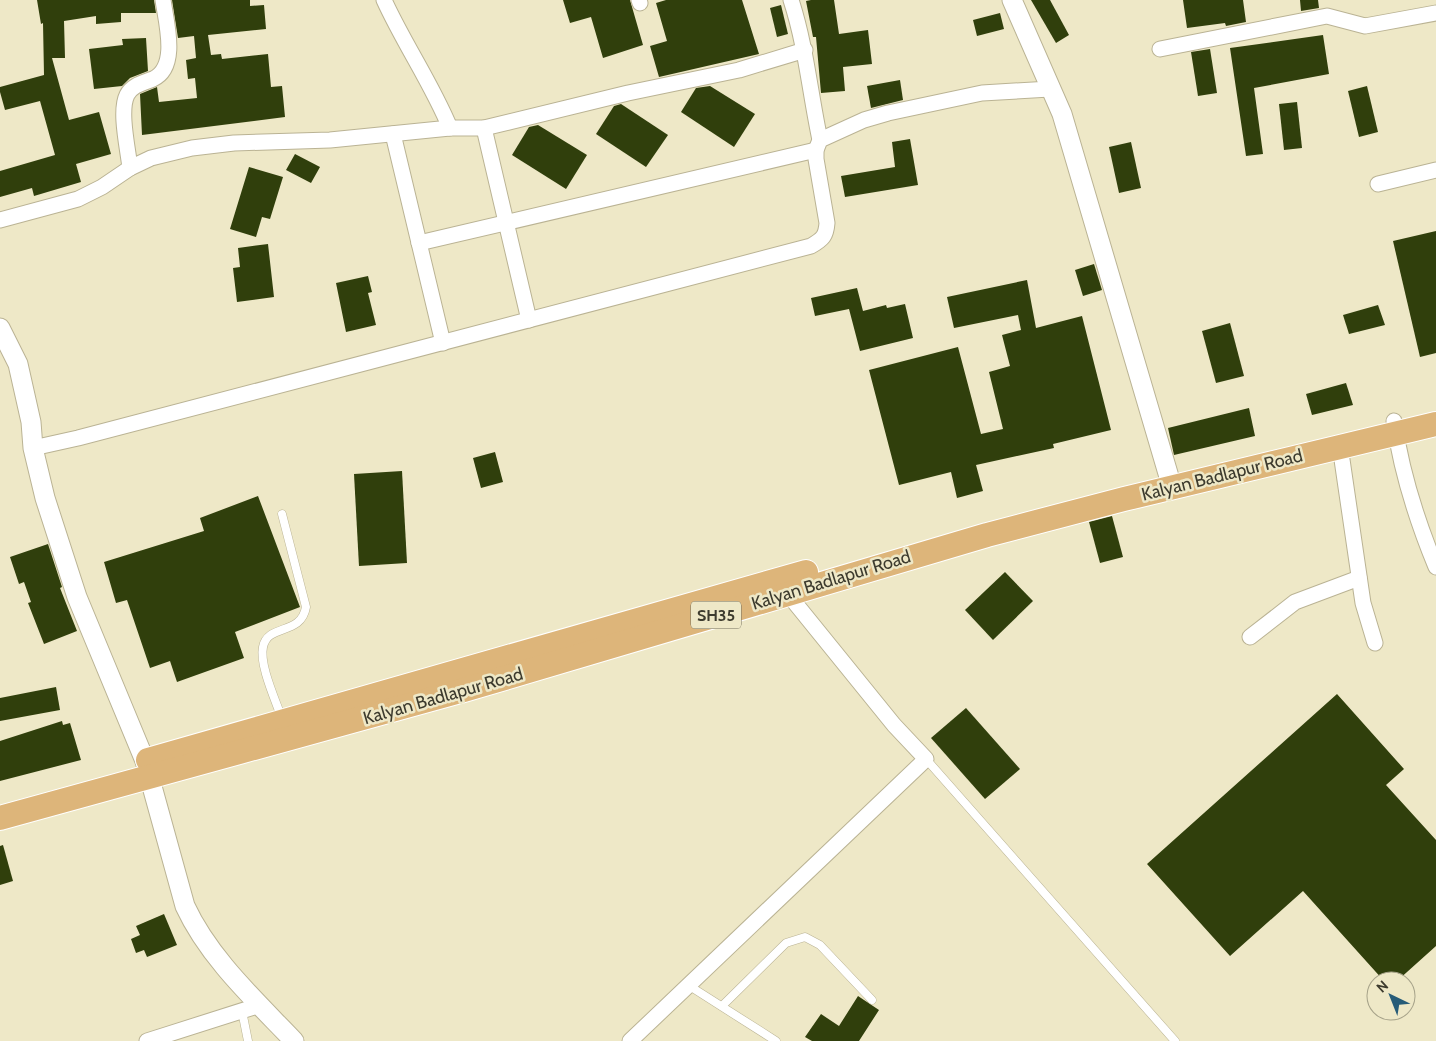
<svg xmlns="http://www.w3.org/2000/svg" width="1436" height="1041" font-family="Cabin,sans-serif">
  <rect width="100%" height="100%" fill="#eee8c7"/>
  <g fill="#303f0c">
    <polygon points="37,0 154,0 156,13 121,13 121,22 96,24 96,16 64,21 65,58 52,58 69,120 99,112 111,154 76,164 81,182 34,196 32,188 0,197 0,171 55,155 40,101 5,110 0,92 0,87 44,75 43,23 41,24"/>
    <polygon points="172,0 250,0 250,6 264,5 266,29 208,35 211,55 221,54 222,59 268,54 271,87 282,86 285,117 142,135 140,94 157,87 159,102 197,98 195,78 188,79 186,60 196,58 194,36 178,38"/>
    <polygon points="563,0 630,0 643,45 603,58 591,17 570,23"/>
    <polygon points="666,0 742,0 759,54 659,77 650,46 667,41 656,3"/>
    <polygon points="811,0 834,0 839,34 868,30 872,64 843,67 845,91 821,93 816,37 813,37 806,1"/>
    <polygon points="1031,0 1050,0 1069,35 1056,43"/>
    <polygon points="1183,0 1243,0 1246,22 1226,26 1225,23 1187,28"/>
    <polygon points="1300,0 1318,0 1319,8 1301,11"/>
    <polygon points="781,5 788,34 777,37 770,8"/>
    <polygon points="1000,13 1004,29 977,36 973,20"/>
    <polygon points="1323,35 1329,74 1254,88 1263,154 1246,156 1230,48"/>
    <polygon points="146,38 148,71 130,78 122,86 94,89 89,49 123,45 122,39"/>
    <polygon points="1210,49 1217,93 1198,96 1191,52"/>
    <polygon points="900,80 903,100 871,108 867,86"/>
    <polygon points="710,86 755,114 734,147 681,112 696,88"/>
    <polygon points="1367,86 1378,132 1359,137 1348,91"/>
    <polygon points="1297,102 1302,148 1284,150 1279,104"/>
    <polygon points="621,104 668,135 646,167 596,134 614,106"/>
    <polygon points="538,125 587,155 566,189 512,155 529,127"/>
    <polygon points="910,139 918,185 845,197 841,176 895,167 892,142"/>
    <polygon points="1131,142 1141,188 1119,193 1109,147"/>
    <polygon points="295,154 320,167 311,183 286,170"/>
    <polygon points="249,167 283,177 270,219 262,217 256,237 230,229"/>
    <polygon points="1436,231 1436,353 1420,357 1393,241"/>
    <polygon points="268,244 274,297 237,302 233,268 240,267 238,248"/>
    <polygon points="1094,264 1102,290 1083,296 1075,270"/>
    <polygon points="368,276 372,292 368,293 376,325 346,332 336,283"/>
    <polygon points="1027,280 1036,328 1082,316 1111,430 1053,444 1054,448 976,465 983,491 957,498 951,472 899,485 869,370 958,347 981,434 1003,429 989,372 1010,366 1002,335 1021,330 1018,315 954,328 947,297"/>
    <polygon points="857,288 863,311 886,305 887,308 905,304 913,338 860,351 849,309 815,316 811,298"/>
    <polygon points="1378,305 1385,325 1349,334 1343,315"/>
    <polygon points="1230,323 1244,376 1216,383 1202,331"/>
    <polygon points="1346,383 1353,405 1312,415 1306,394"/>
    <polygon points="1249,408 1255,436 1174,455 1168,428"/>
    <polygon points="495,452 503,482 481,488 473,458"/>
    <polygon points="402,471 407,563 359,566 354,474"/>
    <polygon points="258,496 300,607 235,632 244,658 177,682 170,661 150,668 127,600 116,603 104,562 204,531 200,518"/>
    <polygon points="1112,516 1123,557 1100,563 1089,522"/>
    <polygon points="48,544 62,587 60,588 77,631 44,644 28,603 31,602 24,582 19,584 10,557"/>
    <polygon points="1005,572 1033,601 993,640 965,610"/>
    <polygon points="56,687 60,710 0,721 0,698"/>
    <polygon points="1337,694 1404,769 1386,785 1436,840 1436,946 1397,981 1384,981 1303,891 1230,956 1147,864"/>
    <polygon points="966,708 1020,769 985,799 931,738"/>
    <polygon points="62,721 63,725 70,723 81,760 0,781 0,741"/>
    <polygon points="3,845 13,881 0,885 0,846"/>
    <polygon points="164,914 177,945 147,957 144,950 136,953 131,939 140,935 136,926"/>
    <polygon points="858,996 879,1010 859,1041 812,1041 805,1037 821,1014 839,1026"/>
  </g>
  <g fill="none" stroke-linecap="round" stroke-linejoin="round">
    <g stroke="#bab394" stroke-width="9">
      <g id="service">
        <path d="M282,719C276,701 259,665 263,647C268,623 301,636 306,607L282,514"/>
        <polyline points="926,759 1175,1041"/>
        <polyline points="688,985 776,1041"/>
        <polyline points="722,1006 786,943 805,937 820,945 872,1000"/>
        <polyline points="242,1011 248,1041"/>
      </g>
    </g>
    <g stroke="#bab394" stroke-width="17">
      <g id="minor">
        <path d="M384,0C404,44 432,84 450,128"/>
        <polyline points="639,0 640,3"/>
        <path d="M791,0C806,46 810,93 820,140"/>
        <polyline points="1160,49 1327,16 1365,26 1436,13"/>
        <polyline points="484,128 529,320"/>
        <polyline points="393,134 443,343"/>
        <path d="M130,168C128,149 119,111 127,95C132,85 143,83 153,79C179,67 166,22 163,0"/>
        <polyline points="1378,184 1436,170"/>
        <polyline points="0,220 78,199 102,187 130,168 151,158 192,148 234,143 330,140 450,128 484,128 628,93 739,70 805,50"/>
        <polyline points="419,243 816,150"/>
        <path d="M1394,421C1401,470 1417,521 1436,567"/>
        <polyline points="1340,446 1363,603 1375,643"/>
        <path d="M33,448L78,438L811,246C823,239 826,236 827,223L816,159V150L820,140L864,120L888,113L982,93L1050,89"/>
        <polyline points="1250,637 1295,602 1359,578"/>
        <polyline points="147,1041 260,1005"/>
        <polyline points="630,1041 926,759 894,725 783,588"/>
      </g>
    </g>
    <g stroke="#bab394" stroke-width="21">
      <g id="tertiary">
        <polyline points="1012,0 1062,114 1172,487"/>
        <path d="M0,328L18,364L31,422L33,448L45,498L77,597L145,761L185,906C209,958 255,1000 294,1041"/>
      </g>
    </g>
    <g stroke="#fff" stroke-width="26">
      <g id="primary">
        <polyline points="148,760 806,572"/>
        <polyline points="0,818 464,690 987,535 1124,499 1436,424"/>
      </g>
    </g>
    <use href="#service" stroke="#fff" stroke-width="8"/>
    <use href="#minor" stroke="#fff" stroke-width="15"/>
    <use href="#tertiary" stroke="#fff" stroke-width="19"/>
    <use href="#primary" stroke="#ddb57a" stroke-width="24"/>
  </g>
  <g text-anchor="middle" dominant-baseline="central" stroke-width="5" stroke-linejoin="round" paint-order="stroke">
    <rect fill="#eee8c7" stroke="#726f5c" stroke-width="1" x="691" y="601.5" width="50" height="27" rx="4"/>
    <g font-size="16" font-weight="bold" fill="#3d3b2e">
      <text x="716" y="615">SH35</text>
    </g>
    <g font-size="18" fill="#3d3b2e" stroke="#eee8c7">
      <text transform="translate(1222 475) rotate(-14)">Kalyan Badlapur Road</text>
      <text transform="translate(831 580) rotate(-17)">Kalyan Badlapur Road</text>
      <text transform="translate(443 696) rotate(-16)">Kalyan Badlapur Road</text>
    </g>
  </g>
  <g transform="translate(1391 996) rotate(317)"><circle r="24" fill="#eee8c7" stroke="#a7a38a"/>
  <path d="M0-4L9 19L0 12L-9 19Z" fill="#275c78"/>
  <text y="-8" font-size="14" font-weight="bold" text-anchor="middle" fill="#3d3b2e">N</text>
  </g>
</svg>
